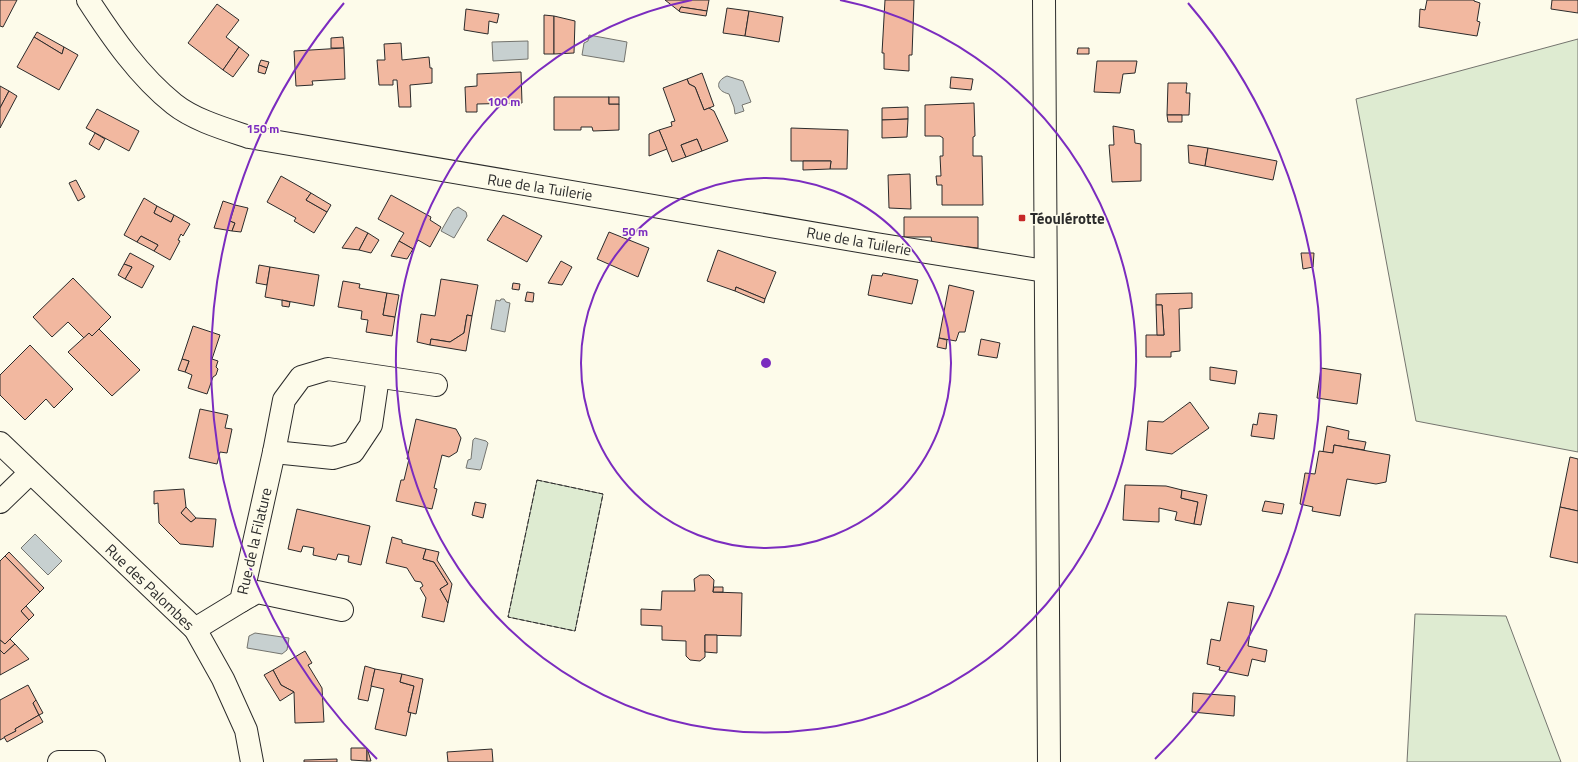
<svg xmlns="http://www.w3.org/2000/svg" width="1578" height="762" font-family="'Titillium Web',sans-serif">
  <rect width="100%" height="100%" fill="#fdfbea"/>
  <g fill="#deebd1" stroke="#74746e">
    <polygon points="1578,39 1578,452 1416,421 1356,99"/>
    <polygon points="537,480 603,494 575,631 508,617"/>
    <polygon points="1415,614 1506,616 1561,762 1407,762"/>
  </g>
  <g fill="#c7d0d0" stroke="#74746e">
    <polygon points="589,35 627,42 624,62 582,55 584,43 588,41"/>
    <polygon points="528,41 528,59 493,61 492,42"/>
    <path d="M727,76L743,81L751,102L742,105L744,111L735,114L734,107L729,94C716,91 715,81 727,76Z"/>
    <polygon points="458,207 466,212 467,216 454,238 441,231 453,210"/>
    <polygon points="501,299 504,299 506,302 510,303 505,332 491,329 496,300 500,301"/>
    <polygon points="475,438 486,441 488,443 481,469 480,470 466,468 468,460 471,459 473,440"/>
    <polygon points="35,534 62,561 48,575 21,548"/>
    <polygon points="255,633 289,638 287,650 282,654 247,648 249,636"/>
  </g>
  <g fill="#f2b8a0" stroke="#2b2b2b">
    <polygon points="0,0 17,0 3,27 0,26"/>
    <polygon points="665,0 709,0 707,11 681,7 679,11"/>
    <polygon points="885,0 914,0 912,55 909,55 909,71 884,69 884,53 882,53"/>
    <polygon points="1427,0 1474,0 1474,1 1480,3 1477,21 1480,22 1477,36 1419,27 1420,9 1425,10"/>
    <polygon points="1552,0 1578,0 1578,13 1551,9"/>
    <polygon points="217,4 239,20 226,37 239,47 223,70 188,43"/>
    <polygon points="681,7 707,11 706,16 680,12 679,11"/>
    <polygon points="727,8 749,11 745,36 723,33"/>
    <polygon points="466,9 499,14 497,23 489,21 488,34 464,30"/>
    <polygon points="749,11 783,17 779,42 745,36"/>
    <polygon points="544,15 554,16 554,54 544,54"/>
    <polygon points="554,16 575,21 574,53 554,54"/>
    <polygon points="37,32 64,47 62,54 34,37"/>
    <polygon points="34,37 62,54 64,47 78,55 59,90 17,67"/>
    <polygon points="343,37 344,48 331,48 331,38"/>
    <polygon points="401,43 402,60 429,57 430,68 432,68 432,83 410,85 411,107 399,107 397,80 393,80 393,85 379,85 377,60 385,60 384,44"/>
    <polygon points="239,47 249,55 233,77 223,70"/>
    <polygon points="344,48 345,79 312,81 313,85 296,86 294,51"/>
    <polygon points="1078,48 1089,48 1089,54 1077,54"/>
    <polygon points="261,60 269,62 267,68 259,65"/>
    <polygon points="1097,61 1137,61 1135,73 1123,74 1120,93 1094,92"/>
    <polygon points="259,65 267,68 265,74 258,72"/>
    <polygon points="521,72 522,103 477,104 477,112 466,112 465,87 477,86 477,74"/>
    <polygon points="702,73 714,106 704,110 695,87 689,84 687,79"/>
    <polygon points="951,77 973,79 971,90 950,88"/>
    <polygon points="687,79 689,84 695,87 704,110 709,108 714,111 728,141 702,151 697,139 681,145 686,157 672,162 659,130 672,126 671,122 675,121 663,88"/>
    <polygon points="1168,83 1187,83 1186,93 1190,93 1189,115 1167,115"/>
    <polygon points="0,86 9,91 0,108"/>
    <polygon points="9,91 17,96 0,128 0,108"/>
    <polygon points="554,97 609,97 609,104 619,104 619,130 593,131 592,127 581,127 581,130 554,130"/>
    <rect x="609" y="97" width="10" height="7"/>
    <polygon points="974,103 975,136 973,137 973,156 982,156 983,205 942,205 942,185 937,185 936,176 941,176 940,156 943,156 943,138 940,136 925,136 925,105"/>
    <polygon points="908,107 908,119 882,120 882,108"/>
    <polygon points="97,109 139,131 129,151 86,128"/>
    <polygon points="1167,115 1182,115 1182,122 1168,122"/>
    <polygon points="908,119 907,137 882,138 882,120"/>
    <polygon points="1113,126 1134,130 1135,143 1141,144 1141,181 1112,182 1109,145 1114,145"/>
    <polygon points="791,128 848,130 847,169 830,169 831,161 791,161"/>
    <polygon points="659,130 667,149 649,156 649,134"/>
    <polygon points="95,133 105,139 99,150 89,144"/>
    <polygon points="697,139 702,151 686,157 681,145"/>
    <polygon points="1188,145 1208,148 1205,166 1189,163"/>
    <polygon points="1208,148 1277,161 1273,180 1205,166"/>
    <polygon points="803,161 831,161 830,169 803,170"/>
    <polygon points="910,174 911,209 889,208 888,175"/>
    <polygon points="281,176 311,193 306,200 327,212 314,233 294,221 296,218 267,202"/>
    <polygon points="76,180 85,197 78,201 69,183"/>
    <polygon points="311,193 331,205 327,212 306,200"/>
    <polygon points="391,195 431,217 430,220 441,227 430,247 418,240 413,249 399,241 404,233 378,219"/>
    <polygon points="144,198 157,206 154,213 171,222 174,215 190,224 183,236 181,234 178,240 180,241 170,260 154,251 158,245 141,236 137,242 124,235"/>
    <polygon points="223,201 235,205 230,221 235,223 232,231 214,228"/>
    <polygon points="235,205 248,208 241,232 232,231 235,223 230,221"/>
    <polygon points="157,206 174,215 171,222 154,213"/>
    <polygon points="503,215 542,236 527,262 487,240"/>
    <polygon points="904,217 978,217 978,248 932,243 931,237 904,237"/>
    <polygon points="356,227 368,233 359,250 342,248"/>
    <polygon points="609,232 649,248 638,277 597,259"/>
    <polygon points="368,233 379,240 371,253 359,250"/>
    <polygon points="141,236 158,245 154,251 137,242"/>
    <polygon points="399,241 413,249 407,259 391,256"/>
    <polygon points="718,250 776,272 765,299 736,287 735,291 707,281"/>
    <polygon points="130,253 154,266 142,288 125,279 132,267 124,264"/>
    <polygon points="1301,253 1314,253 1313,267 1303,269"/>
    <polygon points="561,261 572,267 562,285 548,283"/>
    <polygon points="124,264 132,267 125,279 118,275"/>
    <polygon points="259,265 270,267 267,285 256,283"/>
    <polygon points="270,267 319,275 314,306 265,297"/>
    <polygon points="883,273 918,280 912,304 868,295 872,275 882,276"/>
    <polygon points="73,278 111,317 92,336 89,333 84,338 68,322 52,337 33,317"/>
    <polygon points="441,279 478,285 472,316 467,315 464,333 450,342 431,339 430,345 417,342 421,314 435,316"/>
    <polygon points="343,281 360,284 359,288 387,293 383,315 395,317 392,336 366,332 368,320 361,319 362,311 338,307"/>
    <polygon points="513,283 520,284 519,290 512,289"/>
    <polygon points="949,285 974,291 965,332 959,332 956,341 939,338"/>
    <polygon points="736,287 765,299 764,303 735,291"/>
    <polygon points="527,292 534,293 533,302 525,301"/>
    <polygon points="387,293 399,295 395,317 383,315"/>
    <polygon points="1192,293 1192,308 1179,309 1180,351 1171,352 1171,357 1146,357 1146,335 1164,335 1162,305 1156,305 1156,294"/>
    <polygon points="282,300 290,302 289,307 282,306"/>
    <polygon points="1156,305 1162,305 1164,335 1157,335"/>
    <polygon points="467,315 472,316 466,351 430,345 431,339 450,342 464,333"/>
    <polygon points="193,326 220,335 212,359 218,361 216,367 218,369 216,375 213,377 207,394 188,388 192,375 185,372 189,361 182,359"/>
    <polygon points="99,329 140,370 112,396 68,352 89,333 92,336"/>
    <polygon points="939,338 947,340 946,349 937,347"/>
    <polygon points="981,339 1000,343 997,358 978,355"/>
    <polygon points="30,345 73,389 54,408 46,399 25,420 0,395 0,375"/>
    <polygon points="182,359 189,361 185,372 178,370"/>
    <polygon points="1210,367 1237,371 1235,384 1210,380"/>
    <polygon points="1321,368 1361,374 1357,404 1317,398"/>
    <polygon points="1190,402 1209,428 1172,454 1146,450 1148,421 1163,422"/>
    <polygon points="200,409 228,415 225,428 232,429 227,453 220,452 217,464 189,458"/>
    <polygon points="1259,413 1277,415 1274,439 1251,436 1253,424 1257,425"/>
    <polygon points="416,419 456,429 461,438 457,452 449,457 442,455 434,488 437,489 432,509 396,501 401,480 404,480 409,459 407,459"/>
    <polygon points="1327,426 1349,431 1348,439 1366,442 1364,450 1334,445 1333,453 1323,452"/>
    <polygon points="1334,445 1390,455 1386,482 1376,484 1347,479 1340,516 1312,511 1313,507 1300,504 1305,473 1315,474 1319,451 1333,453"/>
    <polygon points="1570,457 1578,459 1578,511 1560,507"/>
    <polygon points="1125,485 1166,486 1182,490 1181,498 1198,502 1194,524 1175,520 1177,512 1159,508 1159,522 1123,520"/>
    <polygon points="184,489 186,507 181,513 191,522 196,518 216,519 213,547 180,544 159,523 158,503 154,504 154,491"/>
    <polygon points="1182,490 1207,495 1201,525 1194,524 1198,502 1181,498"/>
    <polygon points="1265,501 1284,504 1282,514 1262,511"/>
    <polygon points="475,502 486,504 483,518 472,515"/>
    <polygon points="186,507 196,518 191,522 181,513"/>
    <polygon points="1560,507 1578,511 1578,563 1550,557"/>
    <polygon points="297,509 370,526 361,565 348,562 349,556 338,554 336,560 313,555 314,548 303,546 301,552 288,549"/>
    <polygon points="392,537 402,540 402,543 426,549 423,559 434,562 448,584 440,589 448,603 444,622 422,617 426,598 420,588 423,586 421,582 415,581 407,568 386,563"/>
    <polygon points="426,549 439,552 437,560 452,584 448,603 440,589 448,584 434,562 423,559"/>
    <polygon points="9,552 44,588 40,592 5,556"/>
    <polygon points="5,556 40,592 21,611 29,620 5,644 0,640 0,561"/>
    <polygon points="700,575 709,575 714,580 713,592 742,593 741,636 705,635 705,657 700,661 690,660 686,656 686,641 662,640 662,626 641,625 641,609 661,610 662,591 695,591 694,579"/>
    <polygon points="714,587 723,587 723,592 713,592"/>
    <polygon points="1228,602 1254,606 1248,646 1267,650 1265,662 1252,659 1248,676 1219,670 1220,667 1207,664 1211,639 1220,641"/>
    <polygon points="26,606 34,615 29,620 21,611"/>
    <polygon points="705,635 717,635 717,653 705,652"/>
    <polygon points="10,639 15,644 4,654 0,650 0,640 5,644"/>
    <polygon points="15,644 29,659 0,675 0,650 4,654"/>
    <polygon points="305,651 312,663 308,665 322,688 324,722 295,723 294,692 281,685 273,670"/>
    <polygon points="365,666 375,669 368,701 358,699"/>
    <polygon points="375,669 402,674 400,682 414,686 408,712 411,712 406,736 375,729 384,689 371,686"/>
    <polygon points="273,670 281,685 294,692 280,701 264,675"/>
    <polygon points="402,674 423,679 416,714 408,712 414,686 400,682"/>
    <polygon points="28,685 36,700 33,703 39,715 15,729 16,731 0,740 0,700"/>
    <polygon points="1193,693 1235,696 1234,716 1192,712"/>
    <polygon points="36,700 43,713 39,715 33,703"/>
    <polygon points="39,715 43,722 7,742 4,737 16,731 15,729"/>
    <polygon points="351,748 367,748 367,761 351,760"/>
    <polygon points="367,748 371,761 367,761"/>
    <polygon points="492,749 493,762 448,762 447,752"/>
    <polygon points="337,759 337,762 304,762 304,760"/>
  </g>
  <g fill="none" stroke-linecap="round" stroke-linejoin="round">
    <g stroke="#2b2b2b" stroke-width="24">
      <g id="minor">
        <path d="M88,0C112,37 139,76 174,104C194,120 225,129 249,137L876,244L1045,271"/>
        <polyline points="0,443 195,629 223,679 246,730 252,762"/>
        <polyline points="274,452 333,458 353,452 371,425 378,377"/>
        <polyline points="0,502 30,473"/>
        <polyline points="241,601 257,592 342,610"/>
        <polyline points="195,629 241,601 274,452 284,400 301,377 328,369 436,385"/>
        <polyline points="59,762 94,762"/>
      </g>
    </g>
    <g stroke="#2b2b2b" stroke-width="24">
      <polyline id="primary" points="1044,0 1049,762"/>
    </g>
    <use href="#minor" stroke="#fdfbea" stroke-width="22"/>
    <use href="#primary" stroke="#fdfbea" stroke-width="22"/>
    <polygon stroke="#2b2b2b" stroke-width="1" stroke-dasharray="5 2" stroke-linecap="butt" points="537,480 603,494 575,631 508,617"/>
  </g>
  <g fill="none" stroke="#7b2cbf" stroke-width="2">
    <circle cx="766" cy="363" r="185"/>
    <path d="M840 0A370 370 0 1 1 692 0"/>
    <path d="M377 759A555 555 0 0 1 344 3M1188 3A555 555 0 0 1 1155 759"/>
  </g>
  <rect fill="#c62828" stroke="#fdfbea" stroke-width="1.5" x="1018" y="214" width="8" height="8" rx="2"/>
  <g text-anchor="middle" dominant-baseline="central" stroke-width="3" stroke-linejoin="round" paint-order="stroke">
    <g font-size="15" fill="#2b2b2b" stroke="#fdfbea">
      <text transform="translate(540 187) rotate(9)">Rue de la Tuilerie</text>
      <text transform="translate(859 241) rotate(10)">Rue de la Tuilerie</text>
      <text transform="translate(254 541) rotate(-77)">Rue de la Filature</text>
      <text transform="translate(150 587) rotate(44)">Rue des Palombes</text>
    </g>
    <g font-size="15" font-weight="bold" fill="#2b2b2b" stroke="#fdfbea" text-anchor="start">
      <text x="1030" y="218">Téoulérotte</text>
    </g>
  </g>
  <circle cx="766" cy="363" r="6" fill="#7b2cbf" stroke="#fdfbea" stroke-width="2"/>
  <g font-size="12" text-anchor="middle" font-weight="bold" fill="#7b2cbf" stroke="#fdfbea" stroke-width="3" stroke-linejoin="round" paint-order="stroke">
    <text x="504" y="106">100 m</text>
    <text x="263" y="133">150 m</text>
    <text x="635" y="236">50 m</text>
  </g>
</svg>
